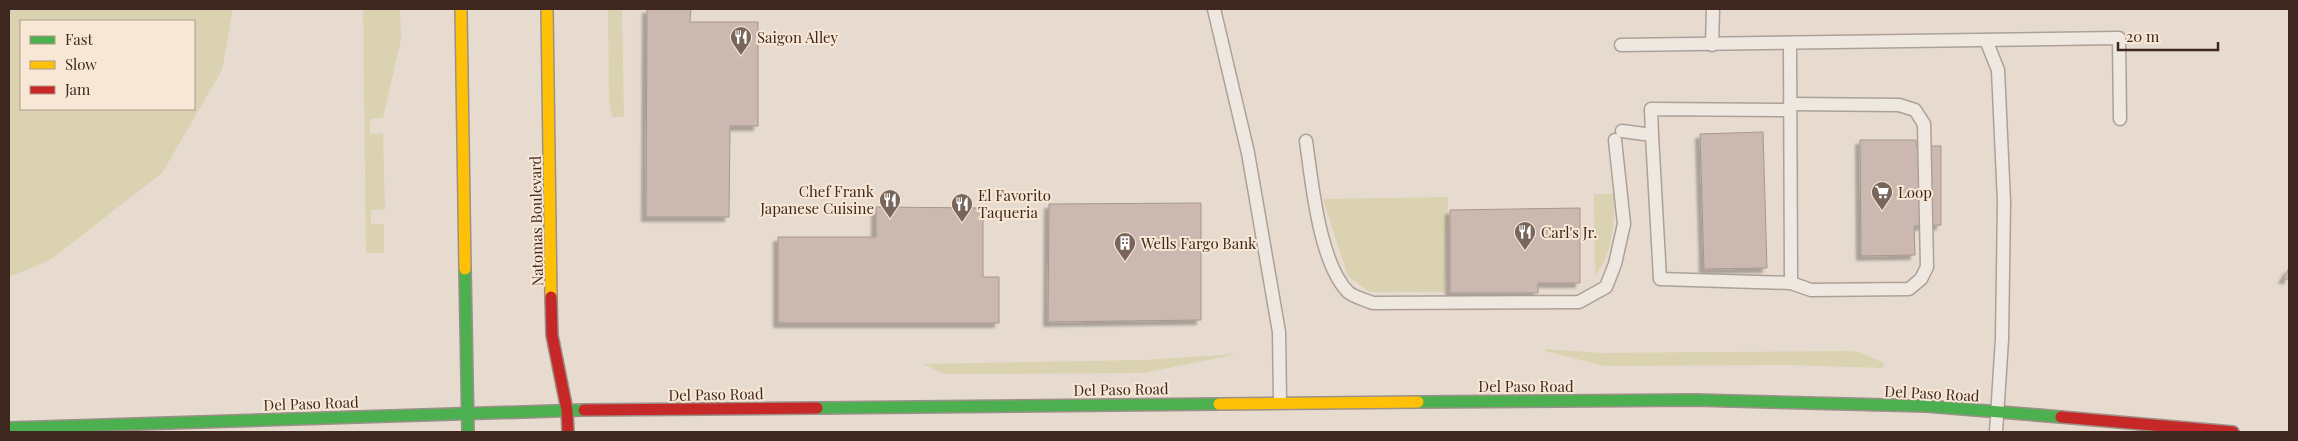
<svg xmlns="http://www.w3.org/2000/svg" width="2298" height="441" font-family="'Playfair Display',serif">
  <defs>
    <filter id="shadow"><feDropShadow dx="-4.5" dy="4.5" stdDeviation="1" flood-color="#0004"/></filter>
  </defs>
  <rect width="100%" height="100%" fill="#e7dbcf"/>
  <g fill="#dad2b1" fill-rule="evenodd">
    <path d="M9,9H233L222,70L162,173L50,260L9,277ZM194,21V109H21V21Z"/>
    <polygon points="363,9 400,9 401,39 383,118 370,119 370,134 383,133 385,209 371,210 371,224 384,224 384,253 366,253"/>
    <polygon points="608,9 622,9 624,117 612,117 609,100"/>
    <path d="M1594,194H1615C1615,217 1612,259 1595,275Z"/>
    <polygon points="1448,197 1445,292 1369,292 1348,276 1323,199"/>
    <polygon points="1545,349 1601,353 1848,351 1859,352 1884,363 1883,368 1788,365 1605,366 1545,351"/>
    <polygon points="1238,354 1144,373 944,374 923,364 1143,360"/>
  </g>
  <g fill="#cbb8b0" stroke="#a8968e" filter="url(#shadow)">
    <polygon points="647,9 691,9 690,22 758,22 758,126 730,126 729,217 646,217"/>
    <polygon points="1763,132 1767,268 1704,269 1700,134"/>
    <polygon points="1860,140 1916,140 1916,146 1941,146 1941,225 1914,226 1915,255 1861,256"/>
    <polygon points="1201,203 1201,320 1048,322 1049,204"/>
    <polygon points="876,207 983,208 983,277 999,277 999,323 778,323 778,237 876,237"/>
    <polygon points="1580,208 1580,283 1538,283 1538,293 1450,293 1450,210"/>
    <polygon points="2289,268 2289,279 2283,279"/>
  </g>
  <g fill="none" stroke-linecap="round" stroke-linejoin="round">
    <g stroke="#aca198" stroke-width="15">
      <g id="lane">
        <polyline points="1214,9 1248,153 1279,332 1280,402"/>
        <polyline points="1986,40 1998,70 2004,202 2002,339 1996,432"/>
        <polyline points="1621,45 2119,38 2120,119"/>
        <polyline points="1712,45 1713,9"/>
        <polyline points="1790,104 1899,105 1915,110 1924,124 1927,267 1921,279 1909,289 1811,290 1791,283"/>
        <polyline points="1622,131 1652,135 1660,279 1791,283 1790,44"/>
        <polyline points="1652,135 1651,109 1790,110"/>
        <path d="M1306,141C1312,183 1319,262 1348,292C1354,297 1365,300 1373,303L1579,302L1606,287L1615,264L1624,224L1615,140"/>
      </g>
    </g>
    <g stroke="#9c9088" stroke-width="14">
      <g id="fast">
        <polyline points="465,269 468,432"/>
        <polyline points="1418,402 1695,400 1926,406 2061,417"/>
        <polyline points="817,408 1219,404"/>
        <polyline points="9,428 584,410"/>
      </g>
    </g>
    <g stroke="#9c9088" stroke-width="14">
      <g id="slow">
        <polyline points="461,9 465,269"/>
        <polyline points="547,9 551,297"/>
        <polyline points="1219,404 1418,402"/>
      </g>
    </g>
    <g stroke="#9c9088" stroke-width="14">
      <g id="jam">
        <polyline points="551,297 552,335 567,410 568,432"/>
        <polyline points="584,410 817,408"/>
        <polyline points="2061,417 2233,432"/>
      </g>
    </g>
    <use href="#lane" stroke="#efe8e1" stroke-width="12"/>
    <use href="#fast" stroke="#4caf50" stroke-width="11"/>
    <use href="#slow" stroke="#ffc107" stroke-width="11"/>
    <use href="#jam" stroke="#c62828" stroke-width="11"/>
  </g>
  <defs>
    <g id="restaurant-pin" transform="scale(1.125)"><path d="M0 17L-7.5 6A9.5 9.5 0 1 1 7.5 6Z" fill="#78665c" stroke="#f8e7d5"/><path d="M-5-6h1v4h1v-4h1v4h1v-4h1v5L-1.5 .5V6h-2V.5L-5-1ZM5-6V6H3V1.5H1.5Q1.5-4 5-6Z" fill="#fff"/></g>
    <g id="supermarket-pin" transform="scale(1.125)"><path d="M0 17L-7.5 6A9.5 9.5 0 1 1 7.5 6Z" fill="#78665c" stroke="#f8e7d5"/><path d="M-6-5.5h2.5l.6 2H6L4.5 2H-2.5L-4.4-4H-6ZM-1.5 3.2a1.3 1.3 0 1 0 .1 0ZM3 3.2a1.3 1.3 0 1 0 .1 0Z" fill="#fff"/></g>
    <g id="building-pin" transform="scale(1.125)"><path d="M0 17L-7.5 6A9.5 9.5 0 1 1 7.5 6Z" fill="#78665c" stroke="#f8e7d5"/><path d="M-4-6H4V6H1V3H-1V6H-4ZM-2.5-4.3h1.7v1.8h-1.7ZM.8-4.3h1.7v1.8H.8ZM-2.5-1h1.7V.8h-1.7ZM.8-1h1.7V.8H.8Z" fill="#fff"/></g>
  </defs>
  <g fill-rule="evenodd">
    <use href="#restaurant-pin" x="741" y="37"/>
    <use href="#supermarket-pin" x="1882" y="192"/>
    <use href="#restaurant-pin" x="890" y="200"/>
    <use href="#restaurant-pin" x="962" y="204"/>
    <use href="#restaurant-pin" x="1525" y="232"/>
    <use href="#building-pin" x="1125" y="243"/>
  </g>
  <g text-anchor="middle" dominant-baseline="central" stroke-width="4" stroke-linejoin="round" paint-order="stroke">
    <g font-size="15" fill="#3d271e" stroke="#f8e7d5" text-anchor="start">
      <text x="757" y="37">Saigon Alley</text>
      <text x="874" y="191" text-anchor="end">Chef Frank<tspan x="874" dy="17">Japanese Cuisine</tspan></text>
      <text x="1898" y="192">Loop</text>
      <text x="978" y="195">El Favorito<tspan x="978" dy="17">Taqueria</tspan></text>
      <text x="1541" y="232">Carl's Jr.</text>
      <text x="1141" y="243">Wells Fargo Bank</text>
    </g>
    <g font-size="15" fill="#3d271e" stroke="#f8e7d5">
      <text transform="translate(536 221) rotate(-91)">Natomas Boulevard</text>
      <text x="1526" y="386">Del Paso Road</text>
      <text transform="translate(1121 389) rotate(-1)">Del Paso Road</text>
      <text transform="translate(1932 393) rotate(3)">Del Paso Road</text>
      <text transform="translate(716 394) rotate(-1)">Del Paso Road</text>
      <text transform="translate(311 403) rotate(-2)">Del Paso Road</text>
    </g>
  </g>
  <rect width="2298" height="441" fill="none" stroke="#3d271e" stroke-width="20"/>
  <rect x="20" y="20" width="175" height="90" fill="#f8e7d5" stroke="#ad9a8c"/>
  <rect x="30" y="36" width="25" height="8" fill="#4caf50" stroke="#ad9a8c"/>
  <text x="65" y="45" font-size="15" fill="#3d271e">Fast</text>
  <rect x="30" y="61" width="25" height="8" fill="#ffc107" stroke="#ad9a8c"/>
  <text x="65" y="70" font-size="15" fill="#3d271e">Slow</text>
  <rect x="30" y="86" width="25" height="8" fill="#c62828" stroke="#ad9a8c"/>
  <text x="65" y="95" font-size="15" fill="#3d271e">Jam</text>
  <path d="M2118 42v8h100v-8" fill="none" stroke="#3d271e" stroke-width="2.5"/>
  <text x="2126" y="42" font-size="15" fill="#3d271e" stroke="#f8e7d5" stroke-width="4" paint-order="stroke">20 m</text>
</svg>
